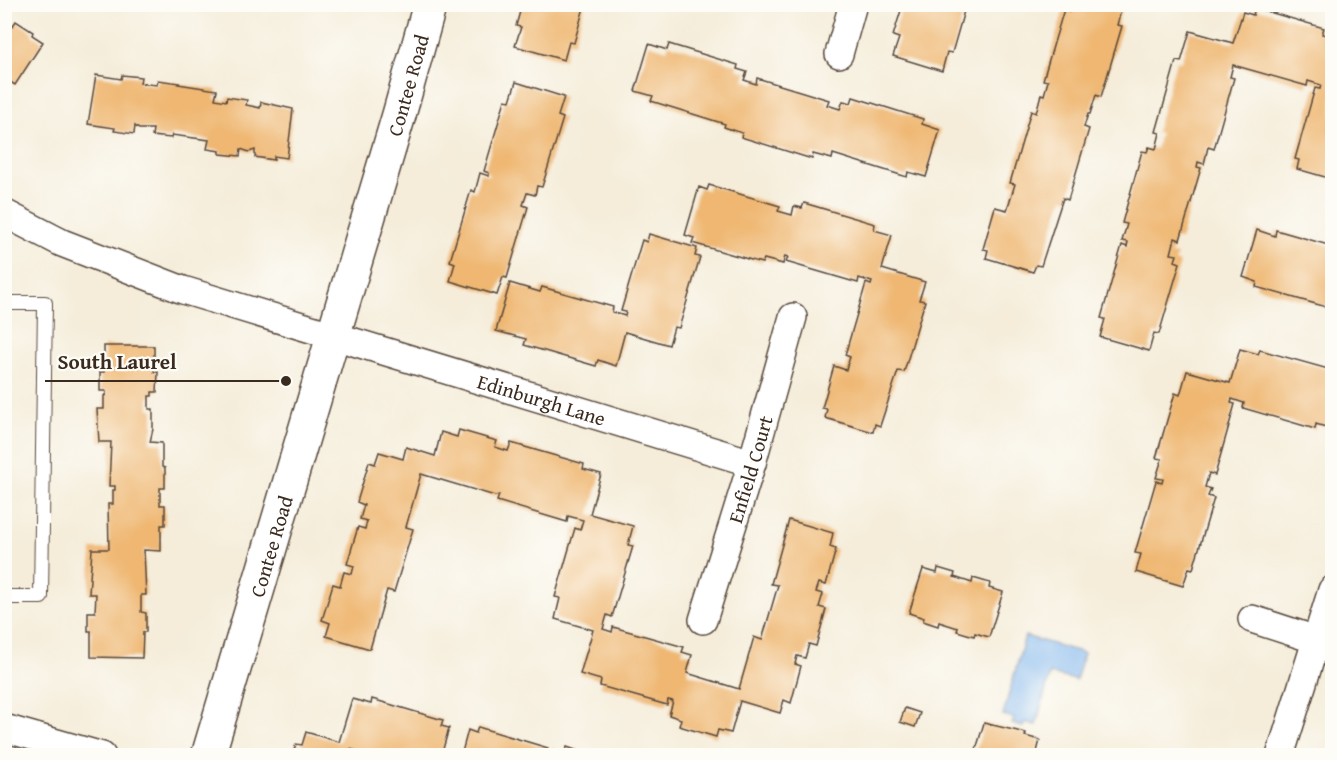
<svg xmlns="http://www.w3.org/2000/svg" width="1337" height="760" font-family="'Gentium Book Plus',serif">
  <rect width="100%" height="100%" fill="#fdfcf7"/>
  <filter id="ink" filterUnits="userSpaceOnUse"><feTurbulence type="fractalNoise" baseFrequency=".0167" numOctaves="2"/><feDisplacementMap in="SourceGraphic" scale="12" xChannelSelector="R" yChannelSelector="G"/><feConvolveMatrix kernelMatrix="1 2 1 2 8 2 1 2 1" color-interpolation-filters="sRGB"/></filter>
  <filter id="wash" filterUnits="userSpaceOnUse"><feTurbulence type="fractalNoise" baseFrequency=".008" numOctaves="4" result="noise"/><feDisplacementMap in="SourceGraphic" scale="24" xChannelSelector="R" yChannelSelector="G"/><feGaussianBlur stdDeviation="1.35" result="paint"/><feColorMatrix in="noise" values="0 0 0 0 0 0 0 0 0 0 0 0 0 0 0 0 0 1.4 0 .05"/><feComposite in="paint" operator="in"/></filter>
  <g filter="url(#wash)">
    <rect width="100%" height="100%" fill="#f5edda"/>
    <polygon fill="#7fb5ee" stroke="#5d7086" stroke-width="1.5" points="1025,636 1084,653 1076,680 1050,674 1036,725 1025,722 1023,727 1012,724 1014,718 1003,715"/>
    <g id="blocks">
      <g fill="#efb772">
        <polygon points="522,4 585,4 574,43 569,42 564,60 515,46 521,27 516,26"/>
        <polygon points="903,4 966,4 952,53 947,52 942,71 893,56 899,38 893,36"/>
        <polygon points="1071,4 1114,4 1122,7 1117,25 1122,26 1101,97 1096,95 1090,114 1088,114 1084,127 1089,129 1068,200 1063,198 1041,266 1036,265 1033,272 986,258 988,250 983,249 995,207 1007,210 1015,184 1010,183 1031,111 1036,113 1041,94 1044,95 1048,81 1043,80 1064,9 1069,11"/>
        <polygon points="1255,8 1324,28 1322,34 1332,36 1331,72 1332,72 1332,179 1297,169 1299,160 1295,159 1315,88 1320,89 1321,85 1308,81 1307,86 1233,65 1230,77 1234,78 1214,149 1208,147 1204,164 1198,162 1197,167 1201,168 1180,240 1175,238 1171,254 1177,255 1175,261 1180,263 1159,334 1154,333 1149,351 1100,337 1105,319 1101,318 1122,245 1127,247 1128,242 1122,241 1127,224 1122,223 1142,151 1147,152 1149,147 1156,149 1160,133 1156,132 1176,61 1181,62 1190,31 1233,43 1243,12 1253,15"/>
        <polygon points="6,20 11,23 10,26 12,27 16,21 33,32 32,35 43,42 15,85 4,78"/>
        <polygon points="649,44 667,50 669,44 738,65 737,69 747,72 744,80 756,84 757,78 829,100 827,105 840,109 843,101 851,103 853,97 923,119 922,124 940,130 926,177 908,172 907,177 833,154 832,159 813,154 812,159 741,137 742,133 724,127 725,124 651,101 653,96 635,91"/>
        <polygon points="96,75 121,79 122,75 141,77 140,83 157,85 158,80 179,83 178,84 217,90 215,99 226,101 227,97 247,100 246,105 256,107 260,108 261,102 293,109 287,158 274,156 274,160 255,157 255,150 249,152 241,149 240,156 220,154 220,151 207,149 209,140 172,135 171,138 152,136 153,129 139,129 135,126 134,134 114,131 115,128 88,124"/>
        <polygon points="516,82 564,97 558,116 563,118 542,187 537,186 535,195 527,193 523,205 528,207 507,278 503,277 497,295 450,281 455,263 450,261 471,190 475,192 480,173 489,176 489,173 484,171 505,100 510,101"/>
        <polygon points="709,185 780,206 778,211 792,215 794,206 802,208 804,203 875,224 874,230 892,235 882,269 925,282 919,300 925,301 904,372 898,371 880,426 875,424 873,432 825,418 827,409 822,408 834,366 846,370 850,357 845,355 866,283 871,285 872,282 859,278 858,283 786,262 788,257 785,256 783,264 764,259 762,263 692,243 694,238 685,235 699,187 707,190"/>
        <polygon points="1257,230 1275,236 1276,230 1332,246 1332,303 1330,308 1256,287 1257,282 1243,277"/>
        <polygon points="649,234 697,248 695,256 700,257 679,328 674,327 669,345 625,332 616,366 598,360 596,366 524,345 526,339 496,331 510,283 540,292 542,287 613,307 612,312 625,316 626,312 621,311 642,240 647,242"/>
        <polygon points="104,346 154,346 154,372 158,372 157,392 152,392 152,396 149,396 149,409 153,409 153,429 150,442 162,443 162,467 165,468 165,488 160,488 160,505 165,505 165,525 161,525 161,551 144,550 146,595 141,595 141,612 146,613 146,632 143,632 142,658 91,657 91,631 88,631 88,612 95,612 96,594 89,594 92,549 109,549 108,504 113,504 113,490 115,490 115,486 109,486 111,442 99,442 97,409 104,409 104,396 106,395 106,391 100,391 100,372 104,372"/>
        <polygon points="1240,349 1258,354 1260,350 1332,370 1332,429 1316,424 1315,429 1243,408 1244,403 1232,399 1231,403 1235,404 1215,475 1209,473 1205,487 1211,489 1208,496 1214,498 1193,569 1189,568 1183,586 1136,572 1141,554 1135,553 1156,481 1162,483 1163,479 1156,478 1162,459 1156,458 1175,393 1180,395 1187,371 1230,383"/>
        <polygon points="459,430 497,441 495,447 508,451 511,443 584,464 583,469 601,474 590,514 633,526 628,545 633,546 612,617 607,615 603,629 612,632 613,627 684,647 682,652 692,655 687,673 739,689 754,637 762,640 778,585 771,584 789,520 833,533 830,547 836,549 826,585 819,583 816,592 823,594 819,607 826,609 816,646 809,644 805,658 797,656 795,664 801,666 791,703 784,700 780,713 740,701 731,733 718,730 716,737 679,726 681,719 669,715 673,701 668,700 667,705 600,686 601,680 580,674 593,630 555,619 560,598 555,597 575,528 580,530 583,520 568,516 567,522 497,501 499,495 495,496 421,474 406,527 413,529 394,592 387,590 370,649 326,636 330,623 322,620 333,584 340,586 344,572 352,574 354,566 347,564 358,527 365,529 367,521 360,519 364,505 357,502 369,462 375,464 379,452 403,459 406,447 435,456 441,432 457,437"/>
        <polygon points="938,568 955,573 954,577 972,583 973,578 990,583 989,588 1003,592 989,637 975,633 974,636 957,631 958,628 939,622 938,626 923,621 924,618 909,613 923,569 937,573"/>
        <polygon points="352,699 371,704 372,699 443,720 441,726 449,728 441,756 355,756 357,751 350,749 348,756 292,756 296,744 302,745 306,732 339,742"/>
        <polygon points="905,708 920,713 915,727 900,722"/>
        <polygon points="984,723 1026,733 1025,736 1040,740 1036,756 985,756 975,753"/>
        <polygon points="478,727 548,748 546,752 551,753 552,750 565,754 567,747 593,756 461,756 468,730 476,733"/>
      </g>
    </g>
  </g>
  <g filter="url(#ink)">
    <use href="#blocks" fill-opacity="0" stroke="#57473a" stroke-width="1.5"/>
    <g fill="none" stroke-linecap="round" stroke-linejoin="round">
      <g stroke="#57473a" stroke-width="16">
        <polyline id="service" points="4,303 45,303 41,597 4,597"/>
      </g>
      <g stroke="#57473a" stroke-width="30">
        <g id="minor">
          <polyline points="839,54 853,4"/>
          <path id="s1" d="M4,213L62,243L183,290L752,463"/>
          <polyline points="1252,619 1332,645"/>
          <path id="s2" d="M703,620L752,463L793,317"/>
          <polyline points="4,728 102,756"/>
          <polyline points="1280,756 1332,590"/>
        </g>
      </g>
      <g stroke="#57473a" stroke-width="36">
        <g id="tertiary">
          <path id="s3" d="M208,756L399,115L430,4"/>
        </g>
      </g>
      <use href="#service" stroke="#fff" stroke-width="14"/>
      <use href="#minor" stroke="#fff" stroke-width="27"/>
      <use href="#tertiary" stroke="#fff" stroke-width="33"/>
    </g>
  </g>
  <g text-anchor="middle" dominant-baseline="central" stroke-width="4.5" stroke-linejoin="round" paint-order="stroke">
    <g font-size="20" fill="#3b2a1e" stroke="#fdfcf7">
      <text stroke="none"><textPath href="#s3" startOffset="700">Contee Road</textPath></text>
      <text stroke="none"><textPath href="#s1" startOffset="570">Edinburgh Lane</textPath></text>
      <text stroke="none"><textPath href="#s2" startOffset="158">Enfield Court</textPath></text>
      <text stroke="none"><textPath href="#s3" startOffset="219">Contee Road</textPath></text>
    </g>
  </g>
  <path fill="none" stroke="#3b2a1e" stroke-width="2" d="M286 381L188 381H45"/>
  <circle fill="#3b2a1e" stroke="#fdfcf7" stroke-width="2" cx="286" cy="381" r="6"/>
  <g font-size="21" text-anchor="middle" font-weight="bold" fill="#3b2a1e" stroke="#fdfcf7" stroke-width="4.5" stroke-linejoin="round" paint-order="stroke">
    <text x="117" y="369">South Laurel</text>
  </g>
  <rect width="1337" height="760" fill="none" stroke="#fdfcf7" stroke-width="24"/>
</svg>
